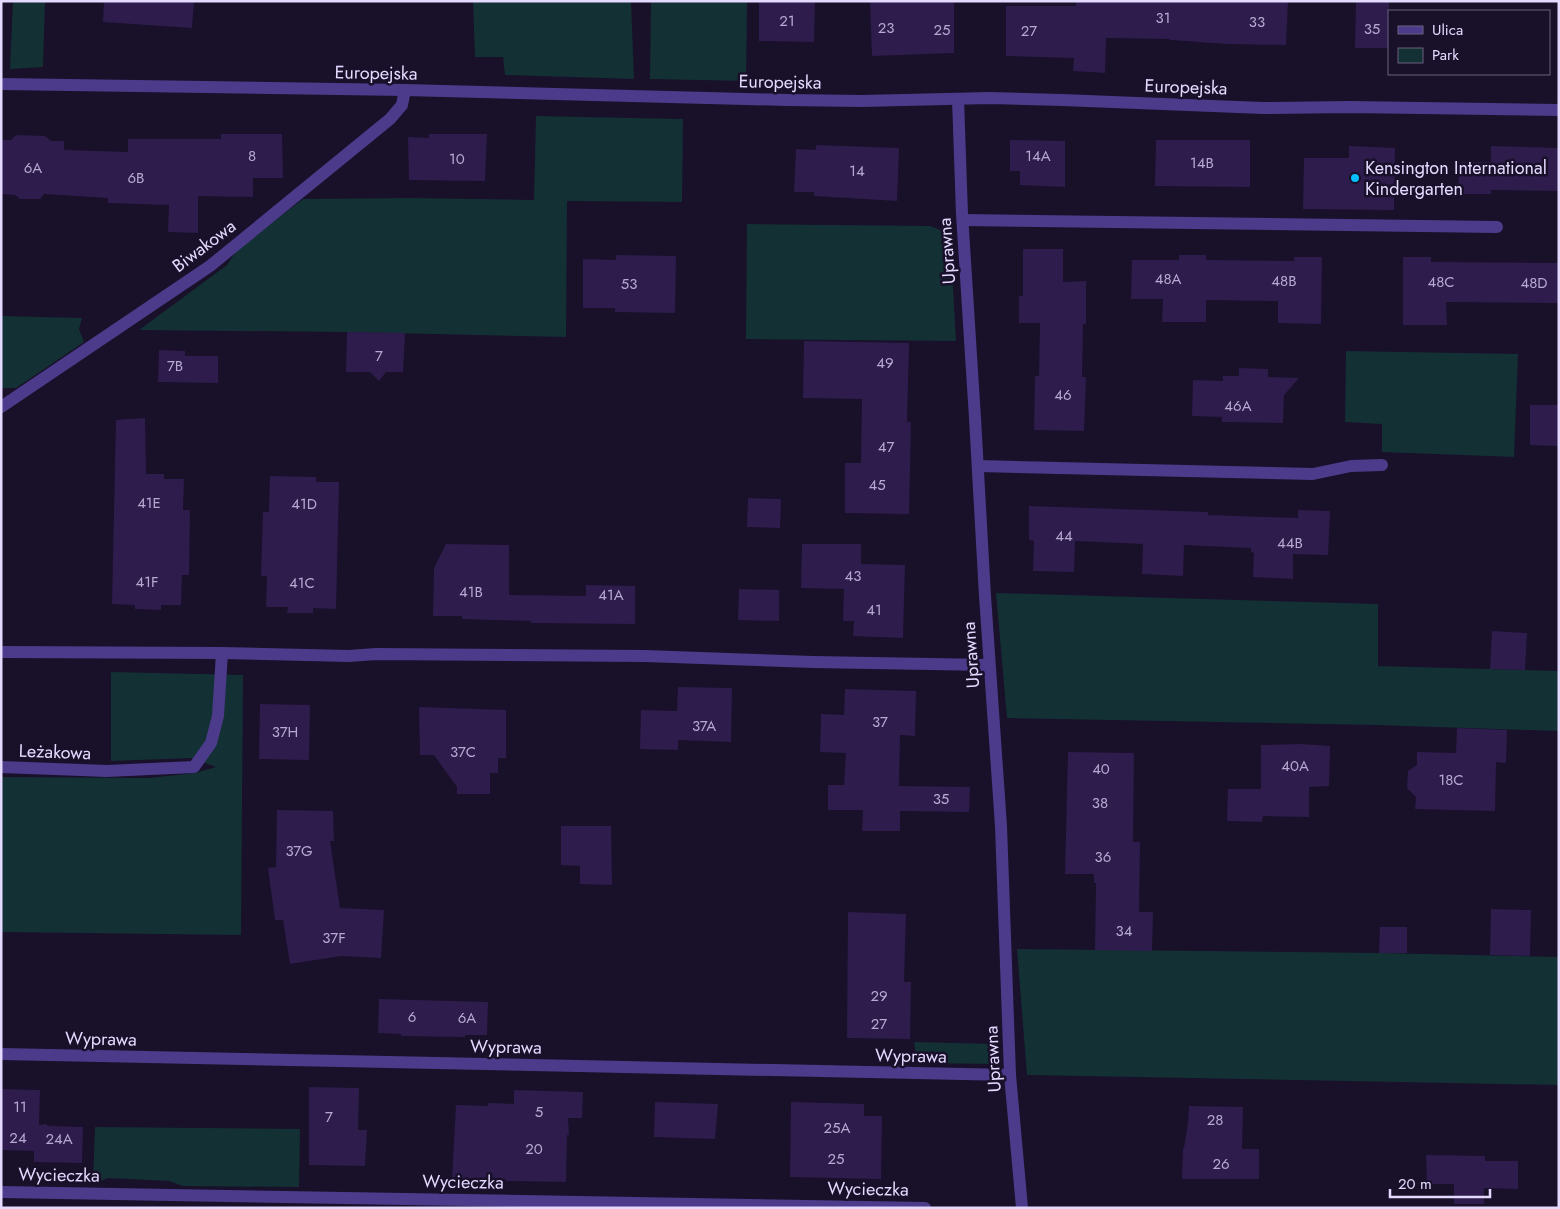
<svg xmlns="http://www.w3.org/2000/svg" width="1560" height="1209" font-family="Jost,sans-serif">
  <rect width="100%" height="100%" fill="#19102a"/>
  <g fill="#133035">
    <polygon points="13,1 45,1 43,67 10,69"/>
    <polygon points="473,1 631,1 634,79 505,75 503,57 475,57"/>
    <polygon points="651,1 747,1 746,81 650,79"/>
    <polygon points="536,116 683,119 682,202 567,201 566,337 347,332 139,330 227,265 237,250 303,199 410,198 534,200"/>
    <polygon points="747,224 930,226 950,234 956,341 746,339"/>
    <polygon points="1,316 82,318 79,329 84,342 16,388 1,388"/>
    <polygon points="1346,351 1518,354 1514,457 1382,452 1382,424 1345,422"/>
    <polygon points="996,593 1378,604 1378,666 1559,671 1559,731 1377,725 1007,718"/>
    <polygon points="111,672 243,675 241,935 1,932 1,777 149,778 195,773 216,767 192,758 111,761"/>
    <polygon points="1017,949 1379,953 1559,957 1559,1085 1027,1075"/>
    <polygon points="914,1042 995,1044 997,1064 917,1063"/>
    <polygon points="95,1127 300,1129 299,1187 183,1186 169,1181 108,1178 93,1184"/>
  </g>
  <g fill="#2d1c4c">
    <polygon points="104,1 194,1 192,28 103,22"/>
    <polygon points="759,1 815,1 814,42 759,41"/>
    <polygon points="870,1 954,1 954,53 872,56"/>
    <polygon points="1076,1 1288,1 1286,45 1228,44 1170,40 1170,39 1106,38 1105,73 1073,71 1074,58 1006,56 1006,6 1076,6"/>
    <polygon points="1356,1 1389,2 1389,48 1355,48"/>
    <polygon points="221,134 282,134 283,178 253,178 253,197 198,196 198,233 168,232 169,205 108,203 108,198 44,194 40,199 20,199 15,195 1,194 1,140 11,140 16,135 45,136 51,141 64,141 64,150 128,152 128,139 221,139"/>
    <polygon points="429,134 487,134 485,181 409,180 408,137 429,138"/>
    <polygon points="1010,140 1065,141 1065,187 1020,185 1020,171 1010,171"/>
    <polygon points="1156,140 1250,140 1250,187 1155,186"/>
    <polygon points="816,145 899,148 897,201 814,196 814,192 794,192 796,149 816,150"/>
    <polygon points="1349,146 1395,148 1394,210 1303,209 1304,158 1349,158"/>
    <polygon points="1491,146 1559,148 1559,191 1491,190 1491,194 1458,194 1459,162 1491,162"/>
    <polygon points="1023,249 1063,249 1063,282 1086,281 1086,324 1083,324 1082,377 1086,377 1084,431 1034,430 1035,376 1039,376 1040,323 1019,323 1019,296 1023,296"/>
    <polygon points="616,255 676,256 675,313 615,312 615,308 583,308 583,259 616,260"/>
    <polygon points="1179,255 1206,255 1206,260 1294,261 1294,257 1322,257 1321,324 1278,323 1278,301 1206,300 1206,322 1162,322 1163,299 1131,299 1132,260 1179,260"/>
    <polygon points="1403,257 1431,257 1431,262 1559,263 1559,303 1446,302 1447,325 1403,325"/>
    <polygon points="347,332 405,333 403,372 386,372 379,381 370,372 346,372"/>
    <polygon points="804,341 909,343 907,422 911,422 909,514 845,513 845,463 861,463 862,399 803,398"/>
    <polygon points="159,350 185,351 185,356 218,356 218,383 158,382"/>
    <polygon points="1239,368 1268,369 1268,377 1299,378 1284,395 1283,423 1222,422 1222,417 1192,416 1193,380 1223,381 1223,376 1239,376"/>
    <polygon points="1530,405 1559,405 1559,446 1530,445"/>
    <polygon points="145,418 146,474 164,474 164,479 184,479 183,510 190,510 189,575 182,575 181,605 161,605 161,610 135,609 135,605 112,604 116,420"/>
    <polygon points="270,476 316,477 316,482 339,482 336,609 313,608 313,613 287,613 288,607 266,607 267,576 261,576 263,512 269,512"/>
    <polygon points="748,498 781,499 780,528 747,527"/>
    <polygon points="1029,506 1208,512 1208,515 1298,518 1298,510 1330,511 1328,555 1293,554 1293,579 1253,577 1254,553 1251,552 1251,548 1184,545 1183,576 1142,574 1143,544 1075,541 1074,572 1033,571 1034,541 1029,540"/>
    <polygon points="446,544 509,545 509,595 586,596 586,585 635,586 635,624 531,623 531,621 462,619 462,616 433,616 434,568"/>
    <polygon points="802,544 861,544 861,564 905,565 903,638 853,636 854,621 843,621 844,589 801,588"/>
    <polygon points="739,589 779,590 779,621 738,620"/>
    <polygon points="1492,631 1527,633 1525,670 1490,669"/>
    <polygon points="678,687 732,688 731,742 678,740 678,750 640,749 641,710 677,711"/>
    <polygon points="845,689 916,691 915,736 900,735 899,786 970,787 969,812 900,811 900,831 862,831 863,810 828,810 828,785 844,785 846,753 820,752 821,714 844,715"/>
    <polygon points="260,704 310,705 309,760 259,759"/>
    <polygon points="419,707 506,710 506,758 498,758 498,773 490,773 490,794 457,794 457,787 434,755 420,755"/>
    <polygon points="1457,728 1507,730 1506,763 1496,762 1495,811 1415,809 1416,797 1407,788 1408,771 1417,765 1417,752 1456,753"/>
    <polygon points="1300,744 1330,746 1329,786 1309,787 1309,817 1263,816 1262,822 1227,821 1228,789 1261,789 1261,745"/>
    <polygon points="1068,752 1134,753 1133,842 1140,842 1139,912 1153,912 1152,951 1095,950 1096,883 1094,883 1094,874 1065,874"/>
    <polygon points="277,810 333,811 334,841 330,841 340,908 384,910 381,958 341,956 290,964 283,920 275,920 268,868 276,867"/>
    <polygon points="561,826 611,826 612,885 580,884 580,866 561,865"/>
    <polygon points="1491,909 1531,910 1530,956 1490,955"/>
    <polygon points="848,912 906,914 904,982 911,982 910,1039 847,1038"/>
    <polygon points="1380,927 1407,927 1407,953 1379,953"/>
    <polygon points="379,999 488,1002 487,1035 465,1035 465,1037 401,1036 401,1034 378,1033"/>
    <polygon points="309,1087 359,1088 358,1130 367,1130 365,1166 309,1165"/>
    <polygon points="1,1089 40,1090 39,1125 47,1124 47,1126 83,1127 82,1163 34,1162 34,1151 1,1150"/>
    <polygon points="514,1090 583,1092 582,1118 568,1118 569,1135 567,1135 566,1182 506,1181 506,1179 452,1178 456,1105 488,1106 488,1103 514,1104"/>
    <polygon points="655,1102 718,1104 715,1139 654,1137"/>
    <polygon points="791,1102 864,1104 864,1116 882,1116 881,1179 790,1177"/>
    <polygon points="1189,1106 1243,1107 1242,1149 1259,1149 1259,1179 1182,1179 1183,1148 1184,1148 1188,1123"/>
    <polygon points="1426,1155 1485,1156 1485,1161 1518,1161 1518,1189 1484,1188 1484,1204 1454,1204 1454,1184 1427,1184"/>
  </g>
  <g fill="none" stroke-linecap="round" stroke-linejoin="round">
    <g stroke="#4b3b8a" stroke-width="12">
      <polyline points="1,84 405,90 787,100 861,101 990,98 1062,100 1263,108 1350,107 1559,110"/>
      <polyline points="958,99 962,214 975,418 985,596 1001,826 1010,1075 1022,1208"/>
      <polyline points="963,220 1497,227"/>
      <polyline points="1,407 210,266 390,119 402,105 405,90"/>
      <polyline points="978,466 1313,474 1351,466 1382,465"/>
      <polyline points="1,652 222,653 349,656 376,654 645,656 813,662 989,665"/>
      <polyline points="1,767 107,771 194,767 211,743 218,716 222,653"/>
      <polyline points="1,1054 1010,1075"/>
      <polyline points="1,1192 925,1208"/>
    </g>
  </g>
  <circle fill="#06beff" stroke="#19102a" stroke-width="2" cx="1355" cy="178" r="5"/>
  <g text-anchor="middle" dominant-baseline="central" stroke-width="5" stroke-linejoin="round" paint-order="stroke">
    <g font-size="15" fill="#b6aad2">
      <text x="1163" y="18">31</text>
      <text x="787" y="21">21</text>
      <text x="1257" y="22">33</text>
      <text x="886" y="28">23</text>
      <text x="1372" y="29">35</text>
      <text x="942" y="30">25</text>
      <text x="1029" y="31">27</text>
      <text x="252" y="156">8</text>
      <text x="1038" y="156">14A</text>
      <text x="457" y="159">10</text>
      <text x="1202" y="163">14B</text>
      <text x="33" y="168">6A</text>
      <text x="857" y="171">14</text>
      <text x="136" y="178">6B</text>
      <text x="1168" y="279">48A</text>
      <text x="1284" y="281">48B</text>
      <text x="1441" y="282">48C</text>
      <text x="1534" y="283">48D</text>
      <text x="629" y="284">53</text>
      <text x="379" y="356">7</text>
      <text x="885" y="363">49</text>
      <text x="175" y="366">7B</text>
      <text x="1063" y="395">46</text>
      <text x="1238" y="406">46A</text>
      <text x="886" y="447">47</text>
      <text x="877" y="485">45</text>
      <text x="149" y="503">41E</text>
      <text x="304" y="504">41D</text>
      <text x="1064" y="536">44</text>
      <text x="1290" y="543">44B</text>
      <text x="853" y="576">43</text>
      <text x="147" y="582">41F</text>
      <text x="302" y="583">41C</text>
      <text x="471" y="592">41B</text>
      <text x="611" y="595">41A</text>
      <text x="874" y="610">41</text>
      <text x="880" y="722">37</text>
      <text x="704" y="726">37A</text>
      <text x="285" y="732">37H</text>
      <text x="463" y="752">37C</text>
      <text x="1295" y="766">40A</text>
      <text x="1101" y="769">40</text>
      <text x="1451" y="780">18C</text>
      <text x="941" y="799">35</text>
      <text x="1100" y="803">38</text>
      <text x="299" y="851">37G</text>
      <text x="1103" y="857">36</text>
      <text x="1124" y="931">34</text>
      <text x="334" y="938">37F</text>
      <text x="879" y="996">29</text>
      <text x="412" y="1017">6</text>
      <text x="467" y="1018">6A</text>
      <text x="879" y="1024">27</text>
      <text x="20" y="1107">11</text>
      <text x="539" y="1112">5</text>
      <text x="329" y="1117">7</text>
      <text x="1215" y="1120">28</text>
      <text x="837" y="1128">25A</text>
      <text x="18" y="1138">24</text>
      <text x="59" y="1139">24A</text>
      <text x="534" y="1149">20</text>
      <text x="836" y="1159">25</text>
      <text x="1221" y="1164">26</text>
    </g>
    <g font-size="18" fill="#e4daff" stroke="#19102a">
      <text transform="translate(376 73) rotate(1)">Europejska</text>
      <text transform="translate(780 82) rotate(1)">Europejska</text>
      <text transform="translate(1186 87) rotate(2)">Europejska</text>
      <text transform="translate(204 246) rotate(-37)">Biwakowa</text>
      <text transform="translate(947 251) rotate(-94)">Uprawna</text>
      <text transform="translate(971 655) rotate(-94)">Uprawna</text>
      <text transform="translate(55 752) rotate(2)">Leżakowa</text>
      <text transform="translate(101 1039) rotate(1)">Wyprawa</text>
      <text transform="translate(506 1047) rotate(1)">Wyprawa</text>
      <text transform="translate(911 1056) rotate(1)">Wyprawa</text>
      <text transform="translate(993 1059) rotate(-93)">Uprawna</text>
      <text transform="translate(59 1175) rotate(1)">Wycieczka</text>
      <text transform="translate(463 1182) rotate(1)">Wycieczka</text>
      <text transform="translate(868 1189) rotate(1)">Wycieczka</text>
    </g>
    <g font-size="18" fill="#e4daff" stroke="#19102a" text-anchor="start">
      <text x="1365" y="168">Kensington International<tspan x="1365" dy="21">Kindergarten</tspan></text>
    </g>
  </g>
  <rect width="1560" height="1209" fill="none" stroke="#e4daff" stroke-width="5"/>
  <rect x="1388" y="10" width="162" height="65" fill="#19102a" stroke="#6a617f"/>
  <rect x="1398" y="26" width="25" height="8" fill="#4b3b8a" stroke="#6a617f"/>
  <text x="1432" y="35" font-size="15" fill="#e4daff">Ulica</text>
  <rect x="1398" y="48" width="25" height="15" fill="#133035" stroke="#6a617f"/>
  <text x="1432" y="60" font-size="15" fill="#e4daff">Park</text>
  <path d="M1390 1189v8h100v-8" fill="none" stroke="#e4daff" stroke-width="2.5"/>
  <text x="1398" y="1189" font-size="15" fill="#e4daff" stroke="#19102a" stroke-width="4" paint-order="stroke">20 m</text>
</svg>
